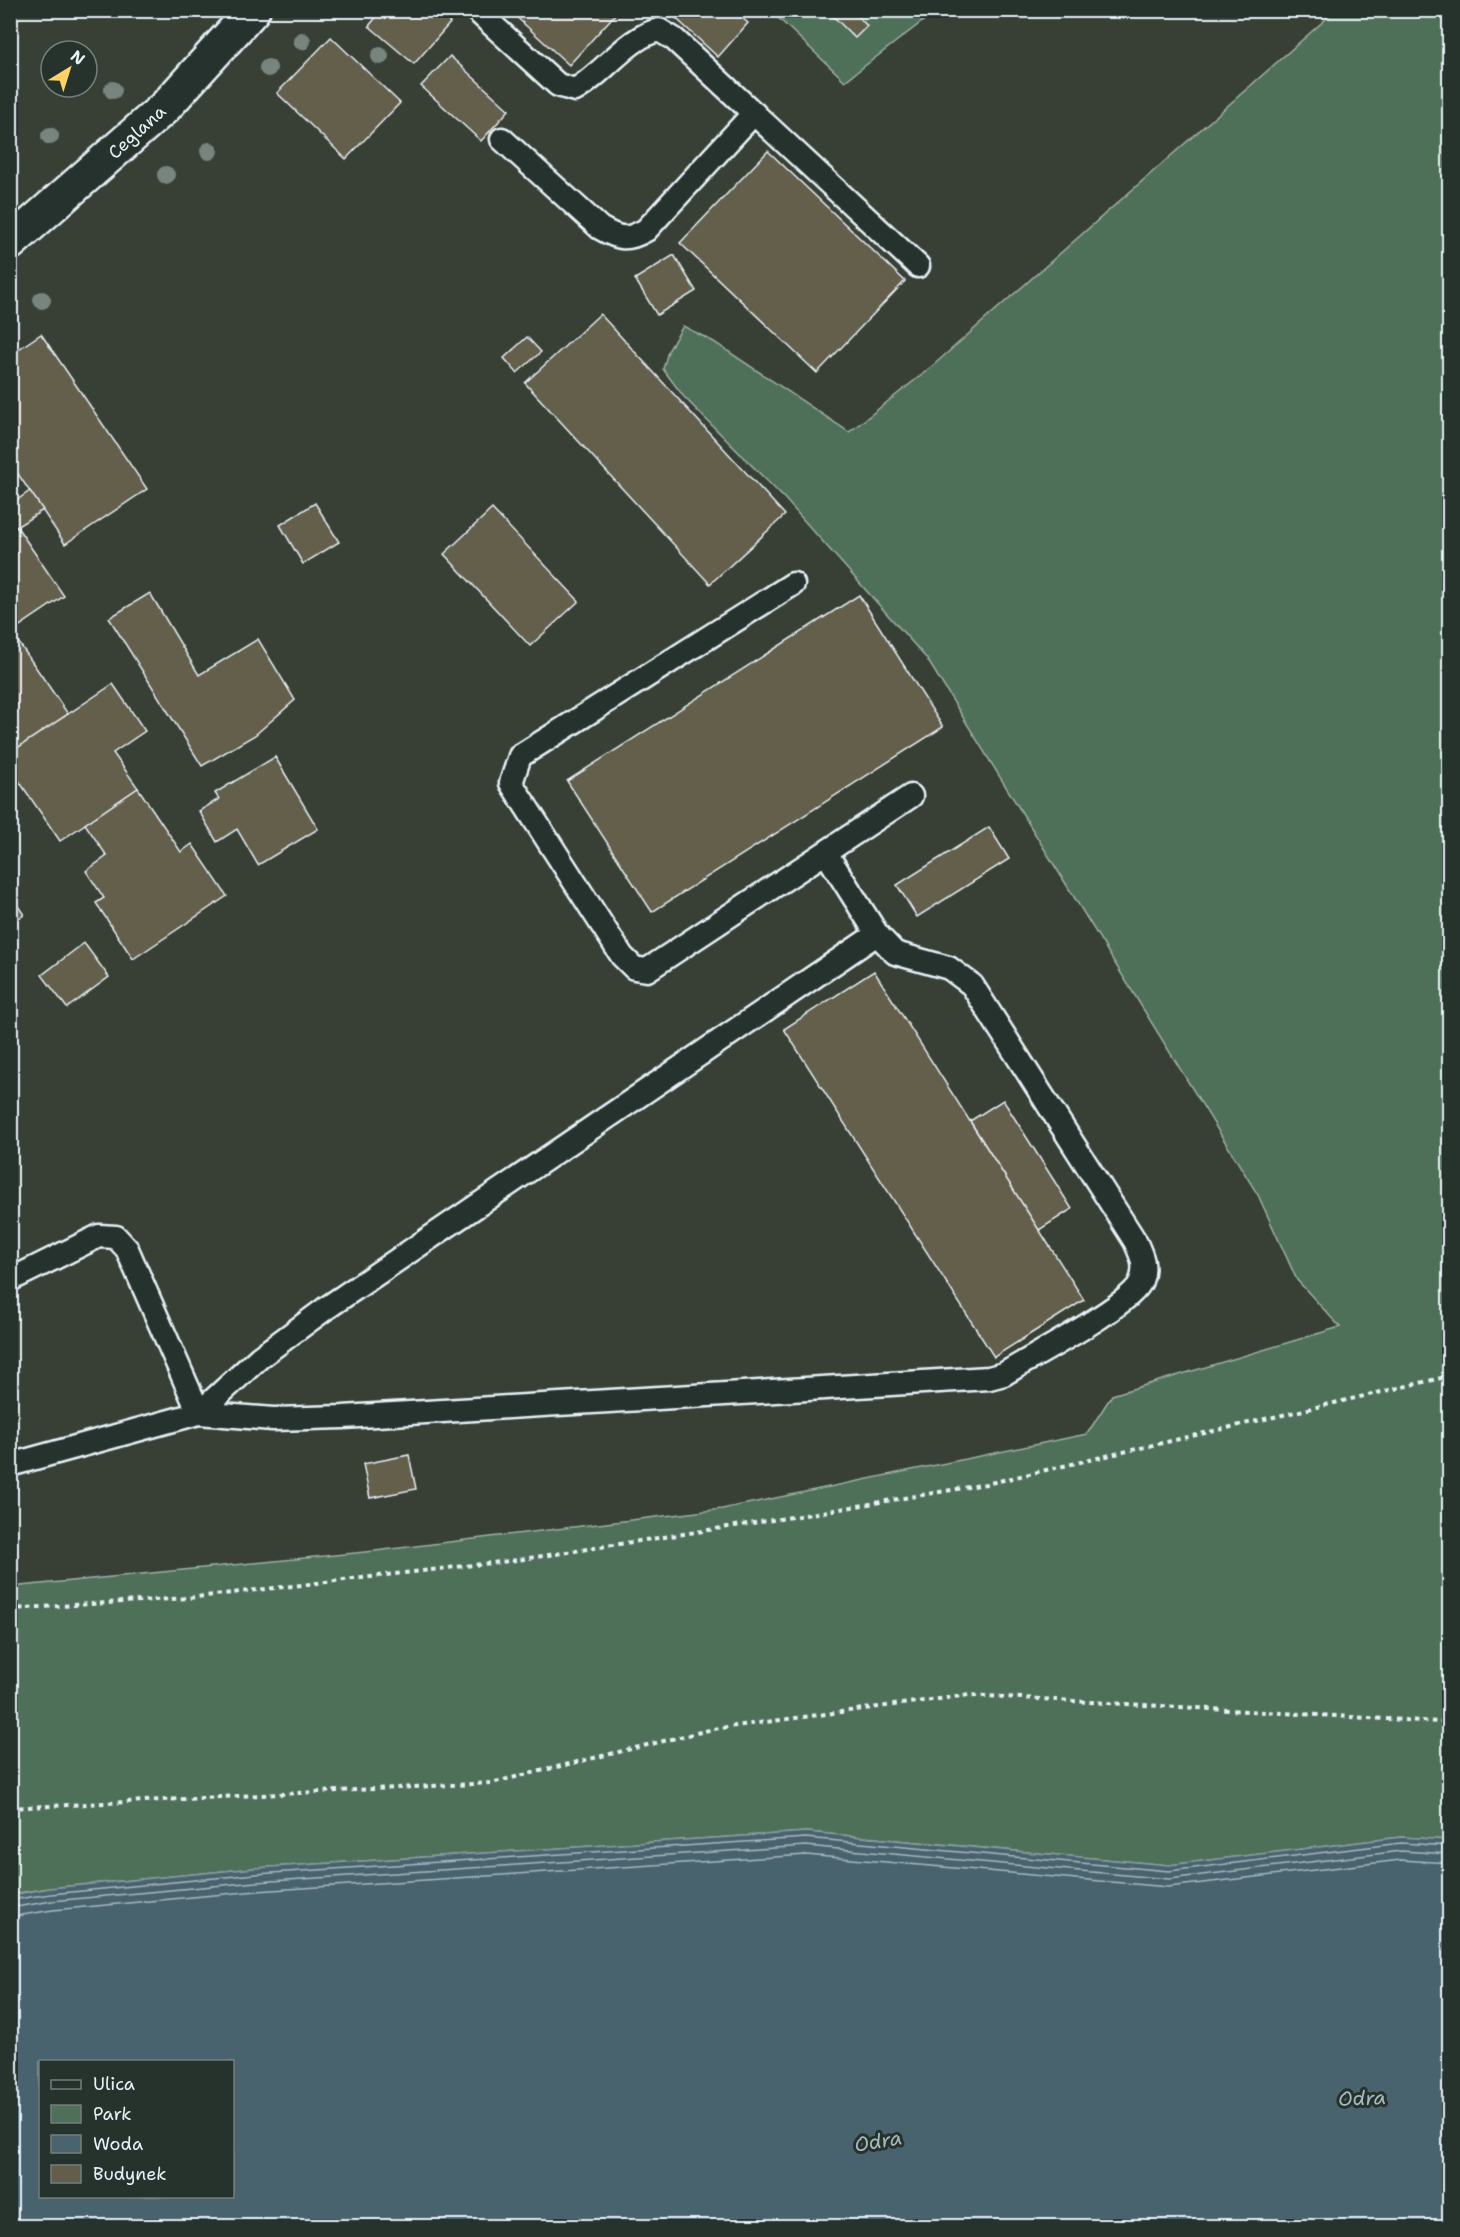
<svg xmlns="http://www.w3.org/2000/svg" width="1460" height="2237" font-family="'Shantell Sans',sans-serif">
  <rect width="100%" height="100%" fill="#384036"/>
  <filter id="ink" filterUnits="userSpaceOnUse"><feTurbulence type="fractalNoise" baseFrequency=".0167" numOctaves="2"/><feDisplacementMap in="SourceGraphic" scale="12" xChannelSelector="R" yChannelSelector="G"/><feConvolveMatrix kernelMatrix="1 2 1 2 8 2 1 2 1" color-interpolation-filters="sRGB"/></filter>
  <g filter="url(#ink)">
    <g fill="#4f6f59" stroke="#9cb0a8" stroke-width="1.5">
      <polygon points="771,11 936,11 845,81"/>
      <polygon points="1335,11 1449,11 1449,1840 1401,1837 1169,1865 807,1832 255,1868 50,1888 11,1894 11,1587 375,1551 722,1509 1087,1434 1112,1395 1340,1327 1297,1280 1258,1195 927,659 784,498 684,397 663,369 668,351 683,326 714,342 849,432 929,369"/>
    </g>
    <path fill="#49646e" stroke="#899ca5" stroke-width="1.5" fill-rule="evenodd" d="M807,1832L1169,1865L1401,1837L1449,1840V2226H11V1895L50,1888L255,1868ZM40,2062H232V2196H40Z"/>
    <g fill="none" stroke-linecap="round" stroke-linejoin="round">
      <g stroke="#a8b9c1" stroke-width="1.5">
        <polyline points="10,1900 51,1894 256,1874 806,1838 1169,1871 1401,1843 1450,1846"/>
        <polyline points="10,1908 52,1901 256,1882 806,1846 1169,1879 1401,1851 1450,1854"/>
        <polyline points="10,1917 53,1910 257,1891 806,1855 1168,1887 1401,1860 1450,1863"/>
      </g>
    </g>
    <g fill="#635e4c" stroke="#e8f1f8" stroke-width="1.5">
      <polygon points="382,10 436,10 450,23 414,64 369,26"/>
      <polygon points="514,10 619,10 569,65 512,13"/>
      <polygon points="667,10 733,10 748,23 718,57"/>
      <polygon points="827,10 852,10 867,26 855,38"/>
      <polygon points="331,37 400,103 346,159 277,93"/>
      <polygon points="450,56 509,110 481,141 421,86"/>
      <polygon points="768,151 905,281 817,373 680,243"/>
      <polygon points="674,255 696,291 657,315 635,279"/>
      <polygon points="600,314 785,515 710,584 525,383"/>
      <polygon points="41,334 147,489 65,544 10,462 10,355"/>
      <polygon points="527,337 541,352 517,373 504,358"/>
      <polygon points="30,491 43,510 10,531 10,505"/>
      <polygon points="315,503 339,542 303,564 280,525"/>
      <polygon points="492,509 579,601 530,646 444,554"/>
      <polygon points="17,527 64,596 12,631 10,531"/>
      <polygon points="150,593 199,675 258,639 295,700 255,735 202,766 109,618"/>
      <polygon points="859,595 943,727 652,912 567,781"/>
      <polygon points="10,630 68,714 10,753"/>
      <polygon points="113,684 145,731 113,753 138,788 60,841 10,768 10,753"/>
      <polygon points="275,757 318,829 258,865 237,829 217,842 199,811 219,799 215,793"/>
      <polygon points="138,788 181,852 192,844 227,896 133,959 96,903 104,898 86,871 107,856 85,824"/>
      <polygon points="989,827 1009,859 917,917 897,885"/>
      <polygon points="10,894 24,915 10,923"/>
      <polygon points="84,943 109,977 67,1008 42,975"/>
      <polygon points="874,971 1084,1300 994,1357 784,1029"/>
      <polygon points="1003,1100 1072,1209 1039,1230 970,1121"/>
      <polygon points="409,1455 416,1489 370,1498 363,1464"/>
    </g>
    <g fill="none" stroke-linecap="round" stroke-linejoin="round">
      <g stroke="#e8f1f8" stroke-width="27">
        <g id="lane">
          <path d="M476,10L558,85L575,90C603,74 629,36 659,30L674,39L918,266"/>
          <path d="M502,139L600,228C619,239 627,241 646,230L754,113"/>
          <polyline points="793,584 520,756 511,783 622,956 634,968 647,970 911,796"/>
          <polyline points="10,1280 99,1236 116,1237 127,1249 199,1413 260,1357 325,1309 877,934"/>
          <path d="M10,1465L199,1413L273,1419L343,1417L989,1378L1004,1374C1031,1357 1132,1305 1141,1281C1147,1266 1141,1254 1135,1241L972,985L949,968L895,953L877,934L826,853"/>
        </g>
      </g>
      <g stroke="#e8f1f8" stroke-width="38">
        <polyline id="street" points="10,243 165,107 253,10"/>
      </g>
      <g stroke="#e8f1f8" stroke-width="4" stroke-dasharray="4.5 4.5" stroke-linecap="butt">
        <polyline points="10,1609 188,1598 517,1560 805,1515 986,1484 1450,1376"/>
        <polyline points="10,1808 491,1783 713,1729 969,1695 1439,1722 1450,1720"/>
      </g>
      <use href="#lane" stroke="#26332d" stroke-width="22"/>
      <use href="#street" stroke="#26332d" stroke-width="33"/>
    </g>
    <g fill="#77857e">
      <circle cx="302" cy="41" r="9"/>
      <circle cx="380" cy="56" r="9"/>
      <circle cx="268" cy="68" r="9"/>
      <circle cx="113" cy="90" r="9"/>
      <circle cx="50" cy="136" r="9"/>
      <circle cx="209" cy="151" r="9"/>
      <circle cx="166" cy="175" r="9"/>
      <circle cx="42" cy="300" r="9"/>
    </g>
  </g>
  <g text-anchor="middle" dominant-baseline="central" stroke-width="6" stroke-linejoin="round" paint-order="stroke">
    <g font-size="18" fill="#e8f1f8" stroke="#26332d">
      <text transform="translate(137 132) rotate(-42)">Ceglana</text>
    </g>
    <g font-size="20" font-style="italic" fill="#a8b9c1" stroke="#26332d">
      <text transform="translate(1362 2098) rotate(-2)">Odra</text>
      <text transform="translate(878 2141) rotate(-9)">Odra</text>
    </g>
  </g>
  <rect width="1460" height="2237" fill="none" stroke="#26332d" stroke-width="36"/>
  <rect x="18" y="18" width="1424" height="2201" fill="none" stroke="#e8f1f8" stroke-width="2" filter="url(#ink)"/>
  <rect x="39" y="2060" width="195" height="138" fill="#26332d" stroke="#747f7e" stroke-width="1.5"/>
  <rect x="51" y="2080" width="30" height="9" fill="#26332d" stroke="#747f7e" stroke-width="1.5"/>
  <text x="93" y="2090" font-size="18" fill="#e8f1f8">Ulica</text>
  <rect x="51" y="2105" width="30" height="18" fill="#4f6f59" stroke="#747f7e" stroke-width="1.5"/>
  <text x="93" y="2120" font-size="18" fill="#e8f1f8">Park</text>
  <rect x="51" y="2135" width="30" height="18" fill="#49646e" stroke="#747f7e" stroke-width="1.5"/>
  <text x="93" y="2150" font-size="18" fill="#e8f1f8">Woda</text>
  <rect x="51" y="2165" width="30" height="18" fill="#635e4c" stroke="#747f7e" stroke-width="1.5"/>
  <text x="93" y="2180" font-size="18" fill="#e8f1f8">Budynek</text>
  <g transform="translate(69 69) rotate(38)"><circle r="28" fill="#26332d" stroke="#747f7e" stroke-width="1.5"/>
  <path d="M0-4.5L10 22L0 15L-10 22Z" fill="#ffd166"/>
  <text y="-9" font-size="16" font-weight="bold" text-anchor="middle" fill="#e8f1f8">N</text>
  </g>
</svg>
